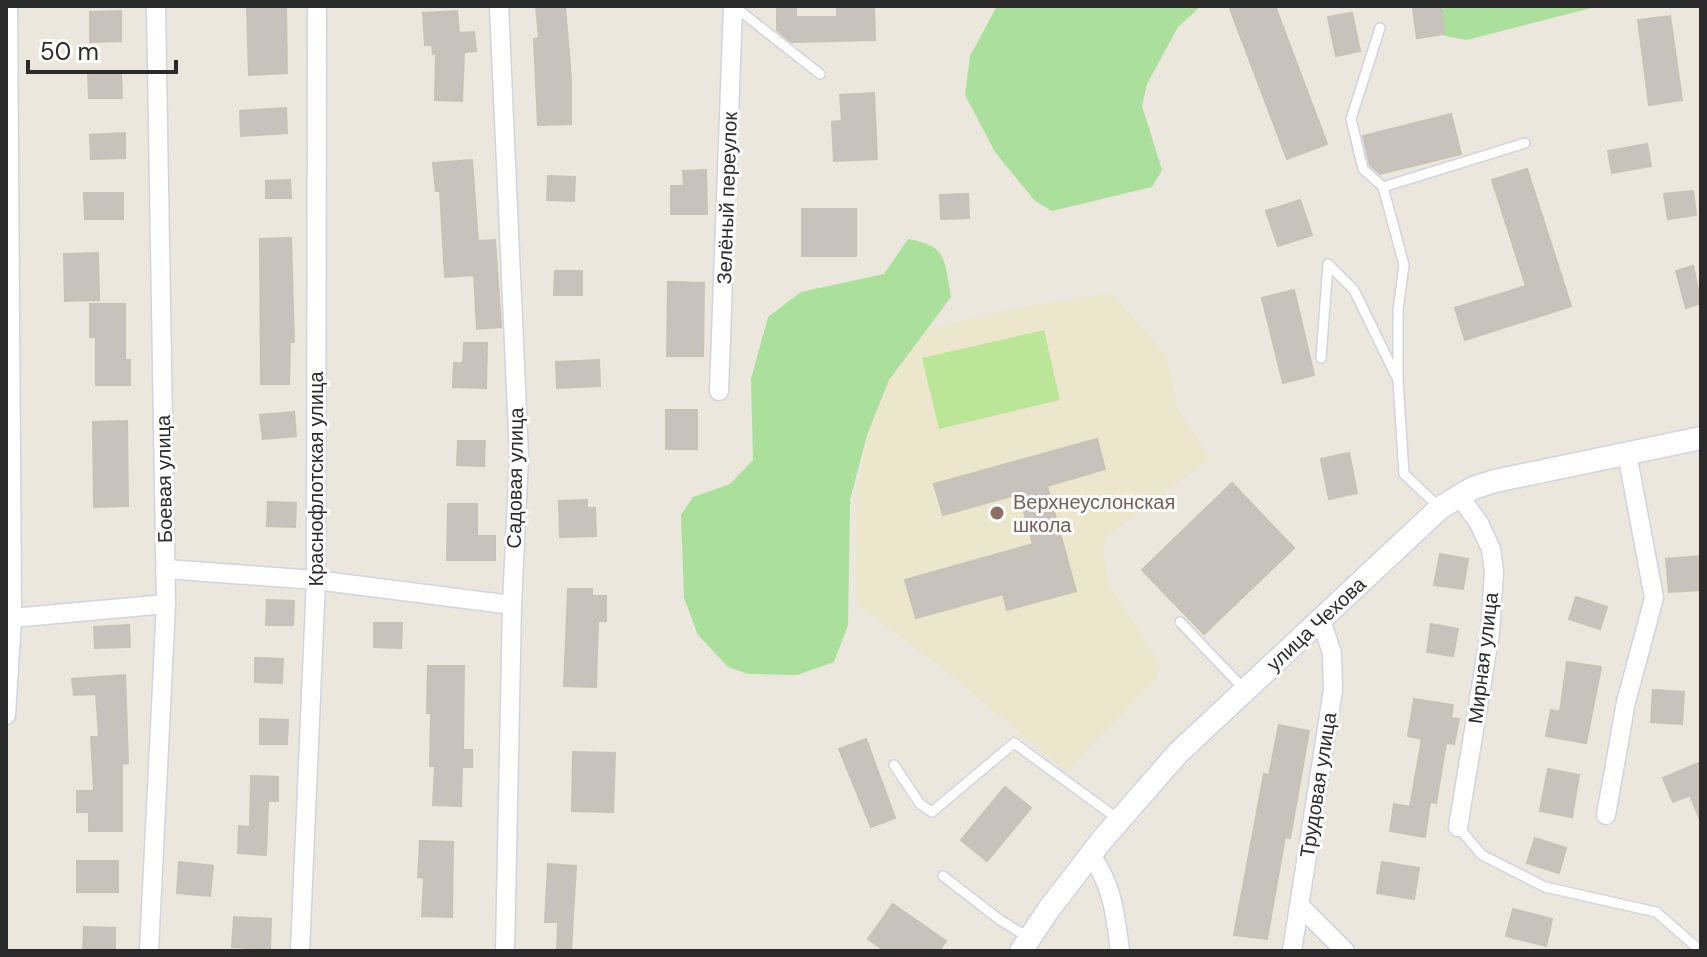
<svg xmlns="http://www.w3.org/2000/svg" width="1707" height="957" font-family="'DM Sans',sans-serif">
  <rect width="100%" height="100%" fill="#ebe7dc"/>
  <polygon fill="#ece6cd" points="1111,293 1167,357 1177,407 1210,459 1106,537 1103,548 1109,585 1158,661 1157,678 1066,771 946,671 856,604 857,489 881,370 919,331 1013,309"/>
  <g fill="#aadf9c">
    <polygon points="997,6 1201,6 1178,27 1147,84 1142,106 1162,170 1152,187 1052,211 1035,201 995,152 965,95 970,56"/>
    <polygon points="1445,6 1701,6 1591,8 1467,40 1445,36 1436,18"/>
    <path d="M908,239C949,246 944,261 951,297L889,380L867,435L850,500L848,625L834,662L797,675L748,674L728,667L698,635L684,598L681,515L693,497L730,484L753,460L751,379L768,317L801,292L884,274Z"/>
  </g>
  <polygon fill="#bbe698" points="1044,330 1060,400 939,429 922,358"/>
  <g fill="#c7c3bc" stroke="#c6c3b6" stroke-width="2">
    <polygon points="247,6 286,6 287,73 249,75"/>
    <polygon points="536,6 565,6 571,78 571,124 538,125 534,39 539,38"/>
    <polygon points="837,6 874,6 875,40 791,42 777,30 777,9 796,8 796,17 837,17"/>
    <polygon points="1229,6 1275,6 1327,144 1287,159"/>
    <polygon points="1441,6 1444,34 1417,38 1413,9"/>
    <polygon points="121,11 121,41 90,42 90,12"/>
    <polygon points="457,11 459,33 474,32 476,51 464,52 462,101 435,100 436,53 433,54 432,45 425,45 423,13"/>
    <polygon points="1352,13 1360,51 1336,56 1328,17"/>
    <polygon points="1670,16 1682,100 1649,105 1638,20"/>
    <polygon points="121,72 122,98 89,98 88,73"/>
    <polygon points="874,93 877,159 834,161 832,122 842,121 840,95"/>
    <polygon points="286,108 287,133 241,136 240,111"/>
    <polygon points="1451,114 1461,154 1380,174 1370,165 1363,136"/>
    <polygon points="125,133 125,158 91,159 90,135"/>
    <polygon points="1647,144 1651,166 1612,173 1608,151"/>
    <polygon points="472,160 478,241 495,240 501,327 477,329 474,275 445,277 440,191 436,191 433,163"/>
    <polygon points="1527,169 1571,306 1465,340 1455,308 1526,286 1492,180"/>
    <polygon points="706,170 707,214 671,214 671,186 684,186 683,171"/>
    <polygon points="548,176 575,177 574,201 547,200"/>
    <polygon points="290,180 291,198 266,198 266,181"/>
    <polygon points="1693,191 1696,215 1668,219 1664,194"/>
    <polygon points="84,193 123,193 123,219 85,219"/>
    <polygon points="968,194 969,218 941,219 940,195"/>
    <polygon points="1300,200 1312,235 1278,246 1266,211"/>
    <rect x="802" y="209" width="54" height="47"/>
    <polygon points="291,238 294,342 290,342 289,384 261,384 260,239"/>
    <polygon points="98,253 99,300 65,301 64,254"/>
    <polygon points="1693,266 1701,303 1686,308 1676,271"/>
    <polygon points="555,271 582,271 582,295 554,295"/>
    <polygon points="668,282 704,283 703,356 667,356"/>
    <polygon points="1294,290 1314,375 1283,383 1262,298"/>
    <polygon points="90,304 125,304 125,360 130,360 130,385 96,385 96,337 90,337"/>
    <polygon points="464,343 487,343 486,388 453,387 454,363 463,363"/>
    <polygon points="599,360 600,386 557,388 556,362"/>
    <rect x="666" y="410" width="31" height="39"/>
    <polygon points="294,412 296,436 263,439 260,415"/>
    <polygon points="127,421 128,506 94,507 93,422"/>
    <polygon points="1097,439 1105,469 1047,486 1076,591 1007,610 1003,594 916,618 905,580 1033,544 1019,494 943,515 934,484"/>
    <polygon points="458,441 485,441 484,466 457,465"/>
    <polygon points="1349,453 1357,493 1329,499 1321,459"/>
    <polygon points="1232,483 1294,548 1204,634 1142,570"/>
    <polygon points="587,500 587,508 595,508 596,536 560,537 559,501"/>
    <polygon points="268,502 296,503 295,527 267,526"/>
    <polygon points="448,504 477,504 477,536 495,536 495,560 447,560"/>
    <polygon points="1440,554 1468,559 1463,589 1434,585"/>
    <polygon points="1701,556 1701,590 1669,592 1666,559"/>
    <polygon points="568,589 592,589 592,596 606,596 606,621 598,621 596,687 564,686"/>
    <polygon points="1576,597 1607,607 1600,629 1569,619"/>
    <polygon points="267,600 294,601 293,625 266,625"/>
    <polygon points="374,623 402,623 401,648 374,647"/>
    <polygon points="1431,624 1458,629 1453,656 1427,652"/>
    <polygon points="129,625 130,647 95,648 94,627"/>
    <polygon points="255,658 283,659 282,683 255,682"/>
    <polygon points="1567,662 1601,667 1586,743 1546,736 1551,710 1560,712"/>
    <polygon points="428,666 464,666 463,750 472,750 472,767 462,767 461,806 433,805 435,766 430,766 431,713 427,713"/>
    <polygon points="125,675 128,763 122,764 122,831 89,831 89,812 77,812 77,791 94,791 91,737 99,737 96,694 74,695 72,679"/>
    <polygon points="1653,690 1684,692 1682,724 1651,722"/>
    <polygon points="1414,699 1453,705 1451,718 1459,719 1454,744 1446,743 1436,803 1430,802 1425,837 1390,831 1394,804 1410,807 1422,739 1408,736"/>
    <polygon points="260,719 288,720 287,744 260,744"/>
    <polygon points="1279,725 1309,731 1290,838 1285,837 1267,939 1234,935 1264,774 1269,775"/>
    <polygon points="866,739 895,818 871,827 839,749"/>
    <polygon points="573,752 615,753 613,812 572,811"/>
    <polygon points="1701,762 1701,822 1690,795 1673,802 1663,778"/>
    <polygon points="1548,769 1579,775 1572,817 1540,811"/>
    <polygon points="251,776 278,777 278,801 268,801 266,855 238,853 239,826 250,827"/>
    <polygon points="1005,787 1031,808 987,861 961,840"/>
    <polygon points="1535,838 1566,848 1559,873 1527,863"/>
    <polygon points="420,841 453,842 452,917 422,916 424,878 418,877"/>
    <rect x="77" y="861" width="41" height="31"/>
    <polygon points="179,862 213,866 210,896 177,893"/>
    <polygon points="1382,862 1419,868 1414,899 1377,893"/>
    <polygon points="548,864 576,866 571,951 557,951 558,922 545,922"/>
    <polygon points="893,904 946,941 939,951 885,951 868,939"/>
    <polygon points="1513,909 1552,919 1546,946 1506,936"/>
    <polygon points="234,917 271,919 270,949 232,947"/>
    <polygon points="84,927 115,928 115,951 83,950"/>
  </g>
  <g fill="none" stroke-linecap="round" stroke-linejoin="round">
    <g stroke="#d2d3e2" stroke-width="12">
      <g id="service">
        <polyline points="735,7 820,74"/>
        <polyline points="1380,28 1351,119 1363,169 1383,187"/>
        <polyline points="1321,358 1328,264 1354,290 1397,378"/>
        <polyline points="1440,508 1404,474 1398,381 1398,310 1404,265 1383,187 1525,143"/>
        <polyline points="1180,622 1244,689"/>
        <polyline points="894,765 920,804 932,812 1014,743 1118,819"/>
        <polyline points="1458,827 1482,855 1545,887 1656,912 1701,951"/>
        <polyline points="943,876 1000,920 1028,937"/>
      </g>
    </g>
    <g stroke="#d2d3e2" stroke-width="21">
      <g id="minor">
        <polyline points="499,6 519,456 512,605 505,951"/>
        <polyline points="719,391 733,6"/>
        <polyline points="165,569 316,580 512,605"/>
        <polyline points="12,618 166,604"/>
        <polyline points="6,715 12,618 8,6"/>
        <polyline points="1606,815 1626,702 1654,598 1627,453"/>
        <polyline points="1458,827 1490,633 1494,571 1491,549 1479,523 1459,496"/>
        <path d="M1091,855C1113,887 1115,913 1120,951"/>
        <polyline points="1300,906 1345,951"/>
        <polyline points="149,951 166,604 156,6"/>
        <polyline points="300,951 316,580 317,6"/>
        <polyline points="1292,951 1333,690 1332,653 1321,620"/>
      </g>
    </g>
    <g stroke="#d2d3e2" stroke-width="25">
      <polyline id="tertiary" points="1021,951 1049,909 1102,840 1178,753 1440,508 1473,488 1495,481 1701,438"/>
    </g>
    <use href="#service" stroke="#fff" stroke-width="9"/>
    <use href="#minor" stroke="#fff" stroke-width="18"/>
    <use href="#tertiary" stroke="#fff" stroke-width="22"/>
  </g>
  <circle fill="#8d6e63" stroke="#fff" stroke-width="3" cx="997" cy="513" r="8"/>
  <g text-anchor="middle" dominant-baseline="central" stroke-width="6" stroke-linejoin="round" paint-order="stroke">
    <g font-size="20" fill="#2a2a2a" stroke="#fff">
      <text transform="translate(727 198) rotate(-88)">Зелёный переулок</text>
      <text transform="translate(515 478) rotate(-89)">Садовая улица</text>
      <text transform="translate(164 479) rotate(-91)">Боевая улица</text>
      <text transform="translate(316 479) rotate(-90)">Краснофлотская улица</text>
      <text transform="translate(1316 624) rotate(-43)">улица Чехова</text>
      <text transform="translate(1483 658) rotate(-83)">Мирная улица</text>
      <text transform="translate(1318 785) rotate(-81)">Трудовая улица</text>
    </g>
    <g font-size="20" fill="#785e54" stroke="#fff" text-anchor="start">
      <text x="1013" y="502">Верхнеуслонская<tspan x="1013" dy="23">школа</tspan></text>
    </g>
  </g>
  <rect width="1707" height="957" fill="none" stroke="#2a2a2a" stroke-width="16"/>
  <path d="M28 60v12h148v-12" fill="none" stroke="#2a2a2a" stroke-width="4"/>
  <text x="40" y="60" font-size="24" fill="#2a2a2a" stroke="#ffffff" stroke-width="6" paint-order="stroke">50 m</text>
</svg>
